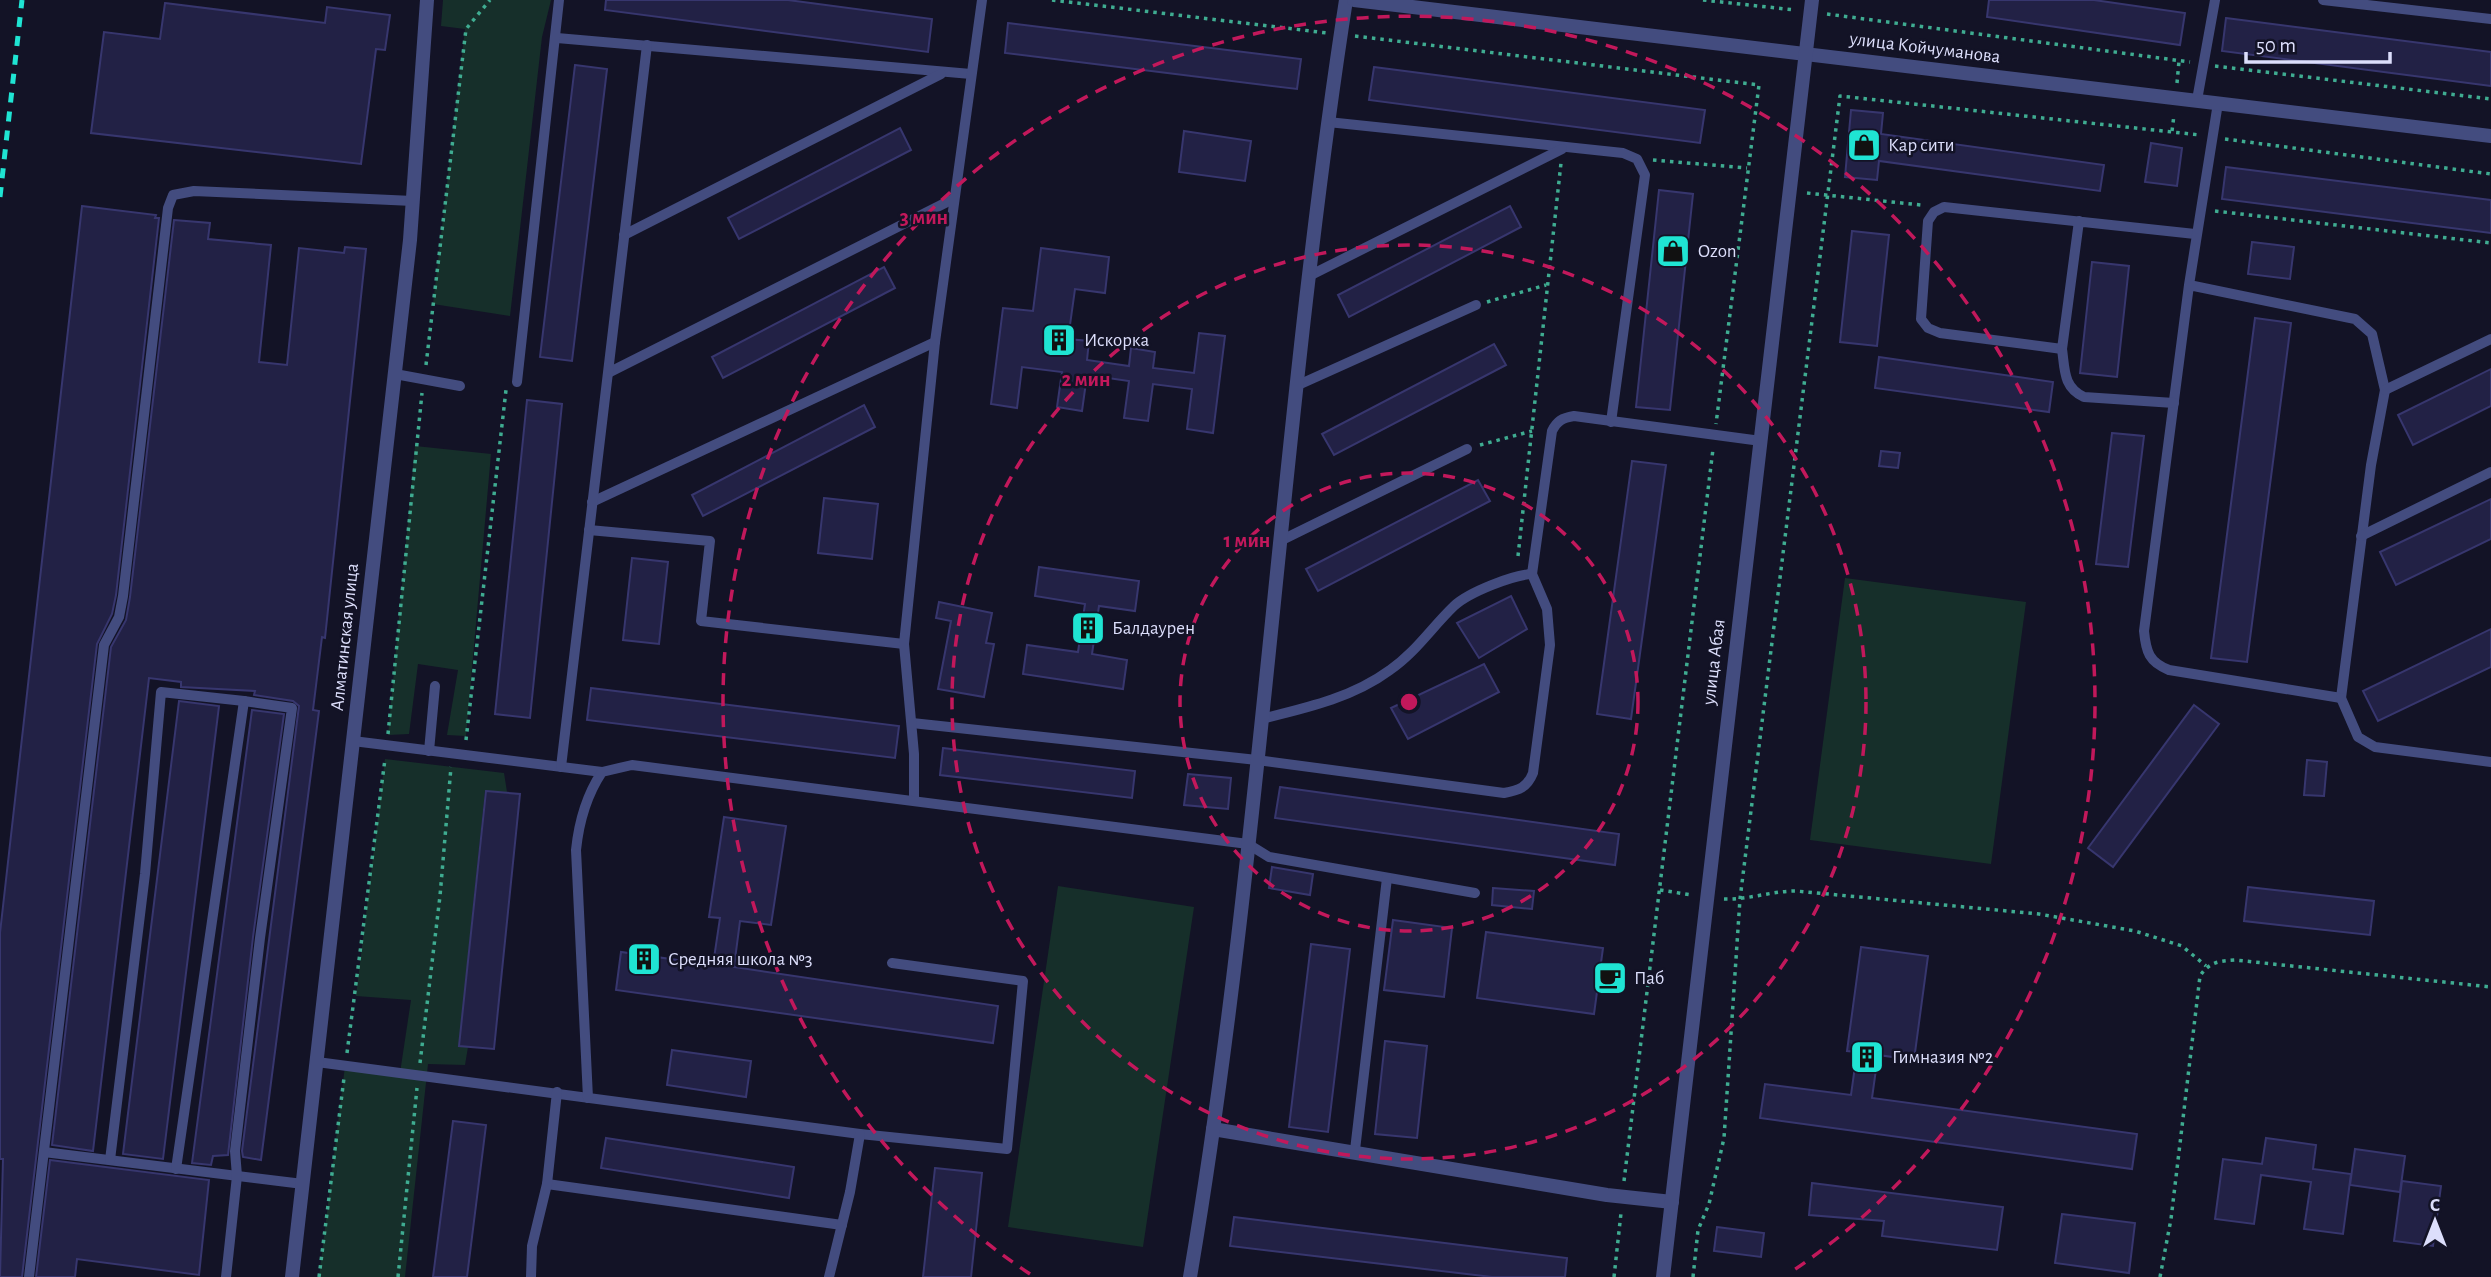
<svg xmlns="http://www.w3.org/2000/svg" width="2491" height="1277" font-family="'Alegreya Sans',sans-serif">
  <rect width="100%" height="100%" fill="#131326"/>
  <g fill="#162f2a">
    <polygon points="443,0 551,0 542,37 510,316 433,304 465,29 441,26"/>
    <polygon points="415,446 491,454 466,736 447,735 458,670 418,664 409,734 388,735"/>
    <polygon points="1845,578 2026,602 1991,864 1810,840"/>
    <polygon points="385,759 504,773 507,792 485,791 459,1045 468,1047 465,1065 428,1064 405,1277 319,1277 345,1066 400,1073 411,1000 356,996"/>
    <polygon points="1058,886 1194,907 1143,1247 1008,1227"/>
  </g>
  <g fill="#222145" stroke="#37366e" stroke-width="2">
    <polygon points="606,0 788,0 932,19 928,52 605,10"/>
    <polygon points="1989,0 2094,0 2185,13 2180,45 1987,17"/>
    <polygon points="165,3 325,23 327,7 390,15 385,50 376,49 361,164 91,133 104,32 160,39"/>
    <polygon points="2226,18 2491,52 2491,86 2222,51"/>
    <polygon points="1008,23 1301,59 1297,89 1005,53"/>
    <polygon points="575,65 607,69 572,361 540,357"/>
    <polygon points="1374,67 1705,110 1700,143 1369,100"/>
    <polygon points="1851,110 1883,113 1881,134 2104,165 2100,191 1879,161 1877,180 1845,177"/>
    <polygon points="900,128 911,150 739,239 728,218"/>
    <polygon points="1184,131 1251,141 1245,181 1179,172"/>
    <polygon points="2151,143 2182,148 2177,186 2145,182"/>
    <polygon points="2226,167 2491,200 2491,233 2222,199"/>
    <polygon points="1659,190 1693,194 1670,410 1636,407"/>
    <polygon points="82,206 156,215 155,218 159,218 116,595 112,614 97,644 22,1277 0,1277 3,1159 0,1159 0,933"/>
    <polygon points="1510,206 1521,227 1349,317 1338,295"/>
    <polygon points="174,220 210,223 208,239 271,245 259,362 287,365 299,248 344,253 345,247 366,249 325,638 322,637 313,710 319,711 261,1160 243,1157 242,1151 299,706 293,701 254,695 255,691 181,687 181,682 149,678 93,1151 52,1145 111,647 126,620 130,597"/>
    <polygon points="1852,231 1889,235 1877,346 1840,342"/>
    <polygon points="2252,242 2294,247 2290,279 2248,274"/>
    <polygon points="1041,248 1109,257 1105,293 1075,289 1068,339 1089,341 1087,360 1129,366 1131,348 1155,352 1153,368 1194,373 1199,333 1225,336 1213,433 1187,429 1192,389 1153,384 1148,421 1124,418 1129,381 1087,375 1082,411 1057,407 1062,372 1022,367 1017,408 991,404 1003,308 1033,311"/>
    <polygon points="2092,262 2129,266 2117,377 2080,373"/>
    <polygon points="884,267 895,288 723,378 712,357"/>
    <polygon points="2255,318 2291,323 2247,662 2211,658"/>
    <polygon points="1494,344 1506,365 1334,455 1322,434"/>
    <polygon points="1879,357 2053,382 2049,412 1875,388"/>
    <polygon points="2491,369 2491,406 2413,445 2398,415"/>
    <polygon points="527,400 562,404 530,718 495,714"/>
    <polygon points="864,405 875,427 703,516 692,495"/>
    <polygon points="2112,433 2144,436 2128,567 2096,564"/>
    <polygon points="1881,451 1900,453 1898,468 1879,466"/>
    <polygon points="1632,461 1666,465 1631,719 1597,714"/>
    <polygon points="1478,480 1490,501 1318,591 1306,569"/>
    <polygon points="824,498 878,504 872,559 818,553"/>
    <polygon points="2491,499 2491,539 2396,585 2380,552"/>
    <polygon points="632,558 668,562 659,644 623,640"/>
    <polygon points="1039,567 1139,581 1135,611 1099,606 1092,654 1127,660 1123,689 1023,674 1027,645 1078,652 1085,604 1035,596"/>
    <polygon points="1511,596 1527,629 1479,658 1457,623"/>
    <polygon points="939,602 992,613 986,643 994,644 984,697 938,689 951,621 936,618"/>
    <polygon points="2491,629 2491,667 2378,721 2363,691"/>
    <polygon points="1484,664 1499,692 1408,739 1391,708"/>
    <polygon points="591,688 899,726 895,758 587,720"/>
    <polygon points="179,701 219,706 163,1159 123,1154"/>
    <polygon points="2194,705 2219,724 2113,867 2088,848"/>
    <polygon points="252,710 284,714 253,937 228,1155 213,1156 211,1165 192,1163"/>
    <polygon points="943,748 1135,771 1132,798 940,775"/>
    <polygon points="2307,760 2327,762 2324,796 2304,795"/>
    <polygon points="1188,774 1231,778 1228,809 1184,805"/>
    <polygon points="1280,787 1619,834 1615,865 1275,818"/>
    <polygon points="486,791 520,794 494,1049 459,1046"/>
    <polygon points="724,817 786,826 771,925 740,921 734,967 998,1006 993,1043 616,990 621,952 713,965 720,918 709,917"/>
    <polygon points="1272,867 1313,874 1310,895 1269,888"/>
    <polygon points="2248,887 2374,901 2370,935 2244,921"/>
    <polygon points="1493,888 1534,891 1532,909 1492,905"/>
    <polygon points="1393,920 1452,928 1444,997 1384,990"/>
    <polygon points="1486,932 1603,948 1594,1014 1477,998"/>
    <polygon points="1311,944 1350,949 1328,1132 1289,1127"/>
    <polygon points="1861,947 1928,956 1914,1060 1878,1055 1872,1098 2137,1134 2132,1169 1760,1118 1765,1084 1851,1095 1857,1052 1847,1051"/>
    <polygon points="1385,1041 1427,1046 1417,1138 1375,1134"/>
    <polygon points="672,1050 751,1061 746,1097 667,1085"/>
    <polygon points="453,1121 486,1125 467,1277 433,1277"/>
    <polygon points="606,1138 794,1167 789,1198 601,1168"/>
    <polygon points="2266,1138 2316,1145 2313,1169 2351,1174 2343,1234 2304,1229 2311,1182 2261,1175 2254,1224 2215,1219 2223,1159 2262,1164"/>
    <polygon points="2355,1149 2405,1156 2400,1192 2350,1185"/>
    <polygon points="50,1160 209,1180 199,1275 77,1259 75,1277 36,1277"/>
    <polygon points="935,1168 982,1173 971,1277 923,1277"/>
    <polygon points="2402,1181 2441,1186 2433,1246 2394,1241"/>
    <polygon points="1812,1183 2003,1207 1997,1250 1882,1236 1884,1221 1809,1215"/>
    <polygon points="2062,1214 2135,1223 2129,1273 2055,1263"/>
    <polygon points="1234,1217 1567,1258 1565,1277 1492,1277 1230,1246"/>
    <polygon points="1717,1227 1764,1233 1761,1257 1714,1251"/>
  </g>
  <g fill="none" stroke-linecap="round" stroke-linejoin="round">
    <g stroke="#3fac91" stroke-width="3.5" stroke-dasharray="3.5 5" stroke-linecap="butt">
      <polyline points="1052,0 1327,33"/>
      <polyline points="1703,0 1795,10"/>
      <polyline points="1827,14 2190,62"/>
      <polyline points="1355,36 1759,85 1716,424"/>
      <polyline points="2215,66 2491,99"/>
      <polyline points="2177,83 2179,61"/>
      <polyline points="2172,131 2174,115"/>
      <polyline points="2225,139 2491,174"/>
      <polyline points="1653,160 1747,168"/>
      <polyline points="1807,193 1921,205"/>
      <polyline points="2215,211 2491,243"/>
      <polyline points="1487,302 1546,285"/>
      <polyline points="426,365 466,29 490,0"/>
      <polyline points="1480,445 1532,431"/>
      <polyline points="1518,556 1561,163"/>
      <polyline points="388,734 422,393"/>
      <polyline points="466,740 506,390"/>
      <polyline points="1660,890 1692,895"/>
      <path d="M1724,899C1748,900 1771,891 1796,891L2039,914L2135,931L2182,946L2206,966"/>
      <polyline points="347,1053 385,759"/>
      <polyline points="420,1063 440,896 451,767"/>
      <polyline points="1624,1181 1713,449"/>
      <polyline points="319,1277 344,1078"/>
      <polyline points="398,1277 417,1088"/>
      <polyline points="1614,1277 1621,1213"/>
      <polyline points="1693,1277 1698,1230 1709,1204 1724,1138 1740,899 1840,96 2200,135"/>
      <path d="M2160,1277L2171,1219L2200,976C2209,962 2219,961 2235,960L2491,987"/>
    </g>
    <g stroke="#434c7f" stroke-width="10">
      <polyline points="2323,0 2491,19"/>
      <polyline points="557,38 971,74"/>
      <polyline points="2197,100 2215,0"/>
      <polyline points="1328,122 1623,153 1637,159 1645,175 1611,422"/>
      <polyline points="2079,221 2062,349 1940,333 1928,328 1921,319 1928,221 1934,212 1944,207 2195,234"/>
      <polyline points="624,235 941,74"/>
      <polyline points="1309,276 1562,149"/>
      <path d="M2189,285L2144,631C2146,652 2149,662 2169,670L2341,698L2371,465L2385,390L2372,334L2355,319L2189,285L2218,103"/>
      <path d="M2062,349C2065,370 2063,387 2084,397L2174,403"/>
      <polyline points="610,372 953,199"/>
      <polyline points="395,374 460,386"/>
      <polyline points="517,382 559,0"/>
      <polyline points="1296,386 1476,305"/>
      <polyline points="2385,390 2491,339"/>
      <polyline points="592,502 935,342"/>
      <polyline points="589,530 710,541 701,621 904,644"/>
      <polyline points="2361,536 2491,472"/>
      <polyline points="1280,541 1467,449"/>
      <polyline points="2341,698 2358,737 2375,747 2491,762"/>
      <path d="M1261,719C1306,708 1352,698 1390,670C1416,652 1432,627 1454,606C1469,592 1513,575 1532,574"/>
      <path d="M912,723L1257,760L1504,793C1519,790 1527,788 1533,773L1550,645L1547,609L1532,574L1552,431C1557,421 1562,418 1574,416L1761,441"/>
      <polyline points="353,741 602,772"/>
      <polyline points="429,751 435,686"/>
      <polyline points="561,767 647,45"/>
      <polyline points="914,800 914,754 904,644 935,342 982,0"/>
      <polyline points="317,1062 860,1134 1007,1149 1023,981 892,963"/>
      <path d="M588,1098L576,850C579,821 586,796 602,772L632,765L1248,844L1269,857L1475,893"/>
      <polyline points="1355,1150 1387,878"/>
      <polyline points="44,1152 303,1184"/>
      <polyline points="110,1160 145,874 161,692 244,701 176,1169"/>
      <polyline points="547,1184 842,1225"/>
      <polyline points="29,1277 104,645 119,617 123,596 168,208 173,195 194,191 413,201"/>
      <polyline points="226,1277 237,1176 235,1151 260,938 292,708 244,701"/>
      <polyline points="531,1277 532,1246 547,1184 557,1092"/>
      <polyline points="829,1277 850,1192 860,1134"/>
    </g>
    <g stroke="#434c7f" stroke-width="14">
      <polyline points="1213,1129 1607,1195 1672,1202"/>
      <path d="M1190,1277C1262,854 1280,424 1346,0"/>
    </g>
    <g stroke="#434c7f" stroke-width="14">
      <polyline points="1354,0 2491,136"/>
      <polyline points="292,1277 410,240 427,0"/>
      <polyline points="1663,1277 1812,0"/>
    </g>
    <polyline stroke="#1fe4d3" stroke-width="5" stroke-dasharray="10 9" stroke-linecap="butt" points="0,197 22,0"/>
  </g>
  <g fill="none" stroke="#c2185b" stroke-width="3.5" stroke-dasharray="12 9">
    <circle cx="1409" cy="702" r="229"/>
    <circle cx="1409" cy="702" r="457"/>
    <path d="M1030 1274A686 686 0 1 1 1788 1274"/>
  </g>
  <defs>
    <g id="shop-square" transform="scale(1.75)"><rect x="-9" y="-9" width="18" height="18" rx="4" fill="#1fe4d3" stroke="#131326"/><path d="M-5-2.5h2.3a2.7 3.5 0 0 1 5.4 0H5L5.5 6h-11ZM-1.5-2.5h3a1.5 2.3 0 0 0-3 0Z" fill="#111"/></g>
    <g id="building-square" transform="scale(1.75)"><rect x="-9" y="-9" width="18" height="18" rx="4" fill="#1fe4d3" stroke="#131326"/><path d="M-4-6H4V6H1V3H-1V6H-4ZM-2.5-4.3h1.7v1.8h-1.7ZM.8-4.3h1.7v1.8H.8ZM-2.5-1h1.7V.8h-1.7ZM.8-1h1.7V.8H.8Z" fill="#111"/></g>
    <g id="cafe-square" transform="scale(1.75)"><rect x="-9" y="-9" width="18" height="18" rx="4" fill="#1fe4d3" stroke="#131326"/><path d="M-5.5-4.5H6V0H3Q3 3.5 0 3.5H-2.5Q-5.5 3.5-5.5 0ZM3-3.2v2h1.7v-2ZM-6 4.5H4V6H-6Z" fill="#111"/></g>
  </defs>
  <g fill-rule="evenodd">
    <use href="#shop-square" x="1864" y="145"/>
    <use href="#shop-square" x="1673" y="251"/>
    <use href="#building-square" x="1059" y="340"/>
    <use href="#building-square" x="1088" y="628"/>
    <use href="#building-square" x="644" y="959"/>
    <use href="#cafe-square" x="1610" y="978"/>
    <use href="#building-square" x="1867" y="1057"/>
  </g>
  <g text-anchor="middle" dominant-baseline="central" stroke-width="5" stroke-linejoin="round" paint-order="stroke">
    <g font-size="19" fill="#dcdefb" stroke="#131326">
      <text transform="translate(1925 48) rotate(7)">улица Койчуманова</text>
      <text transform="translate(345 637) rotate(-84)">Алматинская улица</text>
      <text transform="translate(1714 662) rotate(-83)">улица Абая</text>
    </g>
    <g font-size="19" fill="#dcdefb" stroke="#131326" text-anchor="start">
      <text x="1888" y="145">Кар сити</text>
      <text x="1698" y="251">Ozon</text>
      <text x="1084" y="340">Искоркa</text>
      <text x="1112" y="628">Балдаурен</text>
      <text x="668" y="959">Средняя школа №3</text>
      <text x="1634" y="978">Паб</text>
      <text x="1892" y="1057">Гимназия №2</text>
    </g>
  </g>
  <circle cx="1409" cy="702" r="10" fill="#c2185b" stroke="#131326" stroke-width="3.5"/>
  <g font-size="21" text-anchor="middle" font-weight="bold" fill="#c2185b" stroke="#131326" stroke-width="5" stroke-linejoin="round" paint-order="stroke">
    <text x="924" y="224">3 мин</text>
    <text x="1086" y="386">2 мин</text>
    <text x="1247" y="547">1 мин</text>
  </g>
  <g transform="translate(2435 1221)" stroke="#131326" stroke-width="5" paint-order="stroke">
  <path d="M0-5L12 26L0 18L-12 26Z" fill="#dcdefb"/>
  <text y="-10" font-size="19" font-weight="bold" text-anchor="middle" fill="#dcdefb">С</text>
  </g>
  <path d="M2246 52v10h144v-10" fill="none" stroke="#dcdefb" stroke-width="3.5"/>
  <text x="2256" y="52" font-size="21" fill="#dcdefb" stroke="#131326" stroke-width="5" paint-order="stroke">50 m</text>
</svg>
